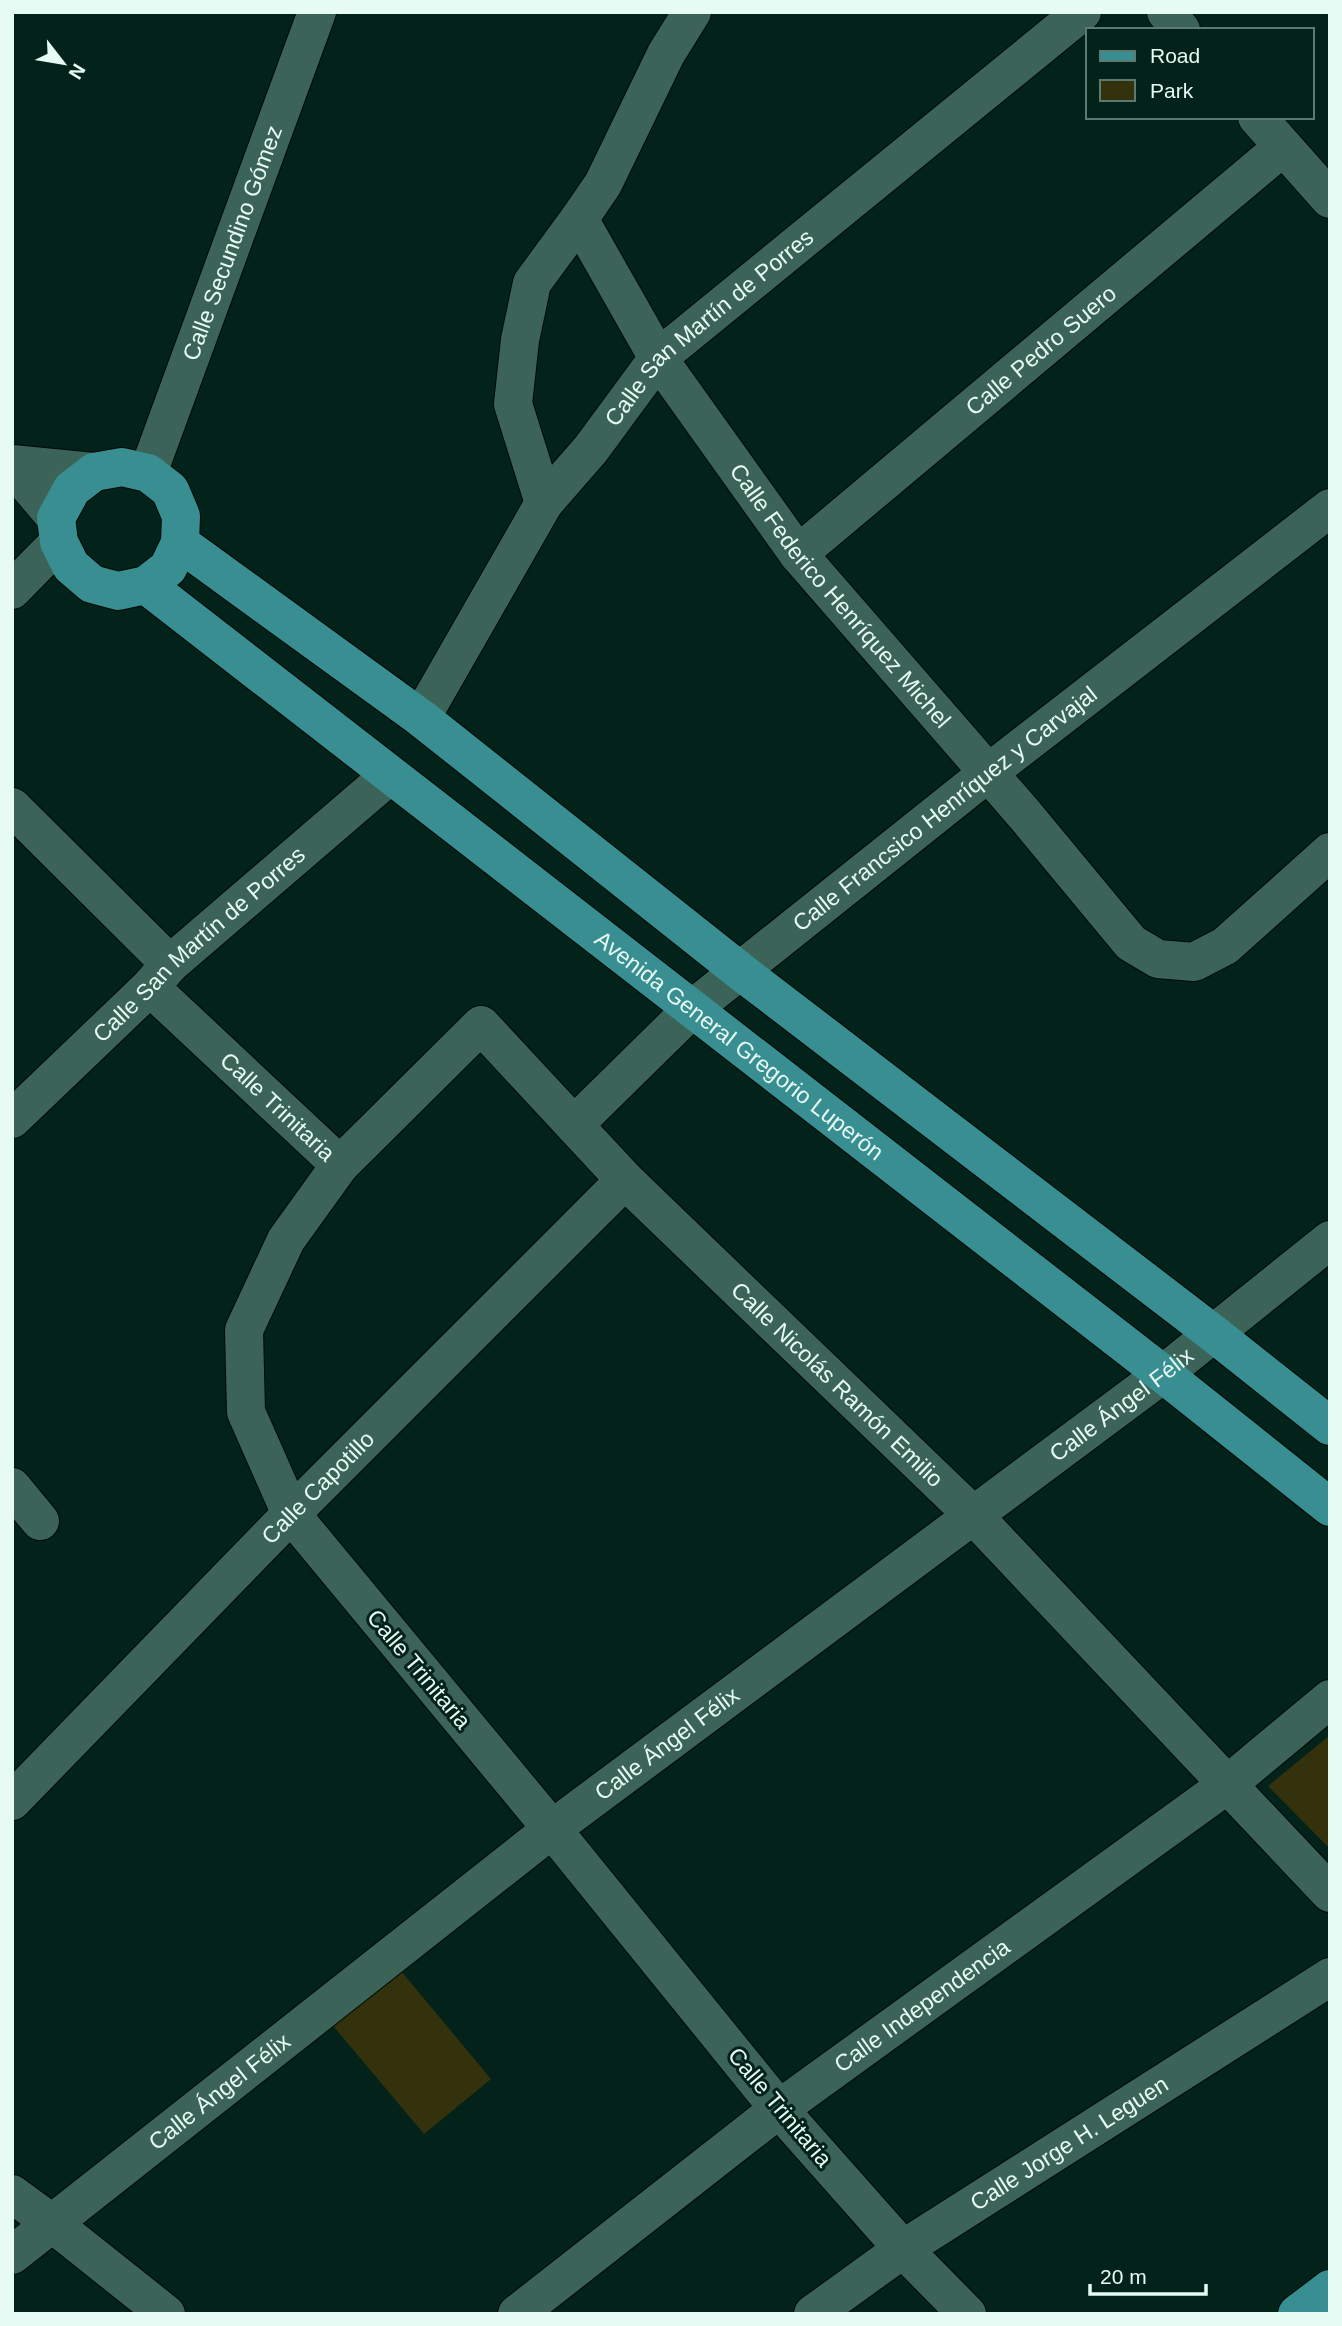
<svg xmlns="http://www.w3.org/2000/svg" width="1342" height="2326" font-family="Helvetica,sans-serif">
  <rect width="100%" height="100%" fill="#03221a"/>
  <g fill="#33320c">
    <polygon points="1330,1735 1330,1849 1268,1786"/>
    <polygon points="396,1965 491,2079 424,2134 329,2021"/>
  </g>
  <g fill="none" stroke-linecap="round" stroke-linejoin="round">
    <g stroke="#000a06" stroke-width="40">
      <g id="minor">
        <path id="s1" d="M692,12L666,54L603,184L579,219L658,358L798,554L1025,815L1131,943L1158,959L1194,962L1225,946L1330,852"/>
        <polyline points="1166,12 1181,30"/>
        <polyline points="1257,117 1330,199"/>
        <polyline points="12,464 94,472"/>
        <polyline points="12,466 56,518"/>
        <path id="s2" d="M148,473L317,12"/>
        <polyline points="544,503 513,404 520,340 532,283 579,219"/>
        <path id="s3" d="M798,554L1283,147"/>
        <polyline points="12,590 59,542"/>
        <path id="s4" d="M421,718L544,503L591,449L658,358L1082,12"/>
        <polyline points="12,807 170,964"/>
        <path id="s5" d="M150,987L340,1165"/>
        <path id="s6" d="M12,1119L150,987L170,964L390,775"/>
        <path id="s7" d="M574,1125L692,1009L988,773L1330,508"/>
        <polyline points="12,1487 40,1521"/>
        <path id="s8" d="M12,1801L291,1514L625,1180"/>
        <polyline points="12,2194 53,2224 166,2314"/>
        <path id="s9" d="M12,2255L552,1829L1163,1374L1330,1240"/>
        <path id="s10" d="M517,2314L779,2109L1228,1784L1330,1699"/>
        <path id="s11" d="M813,2314L903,2249L1330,1977"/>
        <path id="s12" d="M967,2314L903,2249L779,2109L552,1829L291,1514L246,1412L244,1330L286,1240L340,1165L481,1025L625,1180L974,1516L1330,1893"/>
      </g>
    </g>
    <g stroke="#000a06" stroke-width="40">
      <g id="major">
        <polygon points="122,467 148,473 170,490 181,516 180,543 168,568 146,585 118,591 92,584 71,566 59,542 56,518 72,489 94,472"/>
        <polyline points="180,543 421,718 740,971 1214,1334 1330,1426"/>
        <path id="s13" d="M146,585L1163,1374L1330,1507"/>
        <polyline points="1297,2314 1330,2289"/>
      </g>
    </g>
    <use href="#minor" stroke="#3b6358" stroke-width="38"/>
    <use href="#major" stroke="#388e91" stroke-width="38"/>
  </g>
  <g text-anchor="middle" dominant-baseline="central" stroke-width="6" stroke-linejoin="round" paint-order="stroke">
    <g font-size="23" fill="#e5fbf3" stroke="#03221a">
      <text stroke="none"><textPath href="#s2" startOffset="245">Calle Secundino Gómez</textPath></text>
      <text stroke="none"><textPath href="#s4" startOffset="490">Calle San Martín de Porres</textPath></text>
      <text stroke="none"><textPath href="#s3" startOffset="317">Calle Pedro Suero</textPath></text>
      <text stroke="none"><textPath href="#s1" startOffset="696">Calle Federico Henríquez Michel</textPath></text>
      <text stroke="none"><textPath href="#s7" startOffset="488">Calle Francsico Henríquez y Carvajal</textPath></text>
      <text stroke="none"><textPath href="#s6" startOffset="256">Calle San Martín de Porres</textPath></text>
      <text stroke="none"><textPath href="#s13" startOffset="751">Avenida General Gregorio Luperón</textPath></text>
      <text stroke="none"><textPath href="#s5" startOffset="175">Calle Trinitaria</textPath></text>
      <text stroke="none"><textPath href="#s12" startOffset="2138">Calle Nicolás Ramón Emilio</textPath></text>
      <text stroke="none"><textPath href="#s9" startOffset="1398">Calle Ángel Félix</textPath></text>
      <text stroke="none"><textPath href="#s8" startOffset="438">Calle Capotillo</textPath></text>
      <text transform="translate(419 1669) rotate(50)">Calle Trinitaria</text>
      <text stroke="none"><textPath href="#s9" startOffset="831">Calle Ángel Félix</textPath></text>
      <text stroke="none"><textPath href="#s10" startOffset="509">Calle Independencia</textPath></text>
      <text stroke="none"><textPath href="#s9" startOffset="264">Calle Ángel Félix</textPath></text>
      <text transform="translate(780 2107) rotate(50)">Calle Trinitaria</text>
      <text stroke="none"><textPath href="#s11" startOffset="308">Calle Jorge H. Leguen</textPath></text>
    </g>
  </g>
  <rect width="1342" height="2326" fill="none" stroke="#e5fbf3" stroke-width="28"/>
  <rect x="1086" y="28" width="228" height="91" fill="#03221a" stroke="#5d7971" stroke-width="2"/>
  <rect x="1100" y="51" width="35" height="10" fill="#388e91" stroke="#5d7971" stroke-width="2"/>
  <text x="1150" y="63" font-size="21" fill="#e5fbf3">Road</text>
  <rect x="1100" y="80" width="35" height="21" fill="#33320c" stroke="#5d7971" stroke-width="2"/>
  <text x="1150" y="98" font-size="21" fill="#e5fbf3">Park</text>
  <g transform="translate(63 63) rotate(121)" stroke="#03221a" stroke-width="5" paint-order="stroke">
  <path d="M0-5L12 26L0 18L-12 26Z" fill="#e5fbf3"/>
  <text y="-10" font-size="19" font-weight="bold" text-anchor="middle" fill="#e5fbf3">N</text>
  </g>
  <path d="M1090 2284v10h116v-10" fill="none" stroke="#e5fbf3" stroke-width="3.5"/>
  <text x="1100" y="2284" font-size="21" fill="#e5fbf3" stroke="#03221a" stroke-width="5" paint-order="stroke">20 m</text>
</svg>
